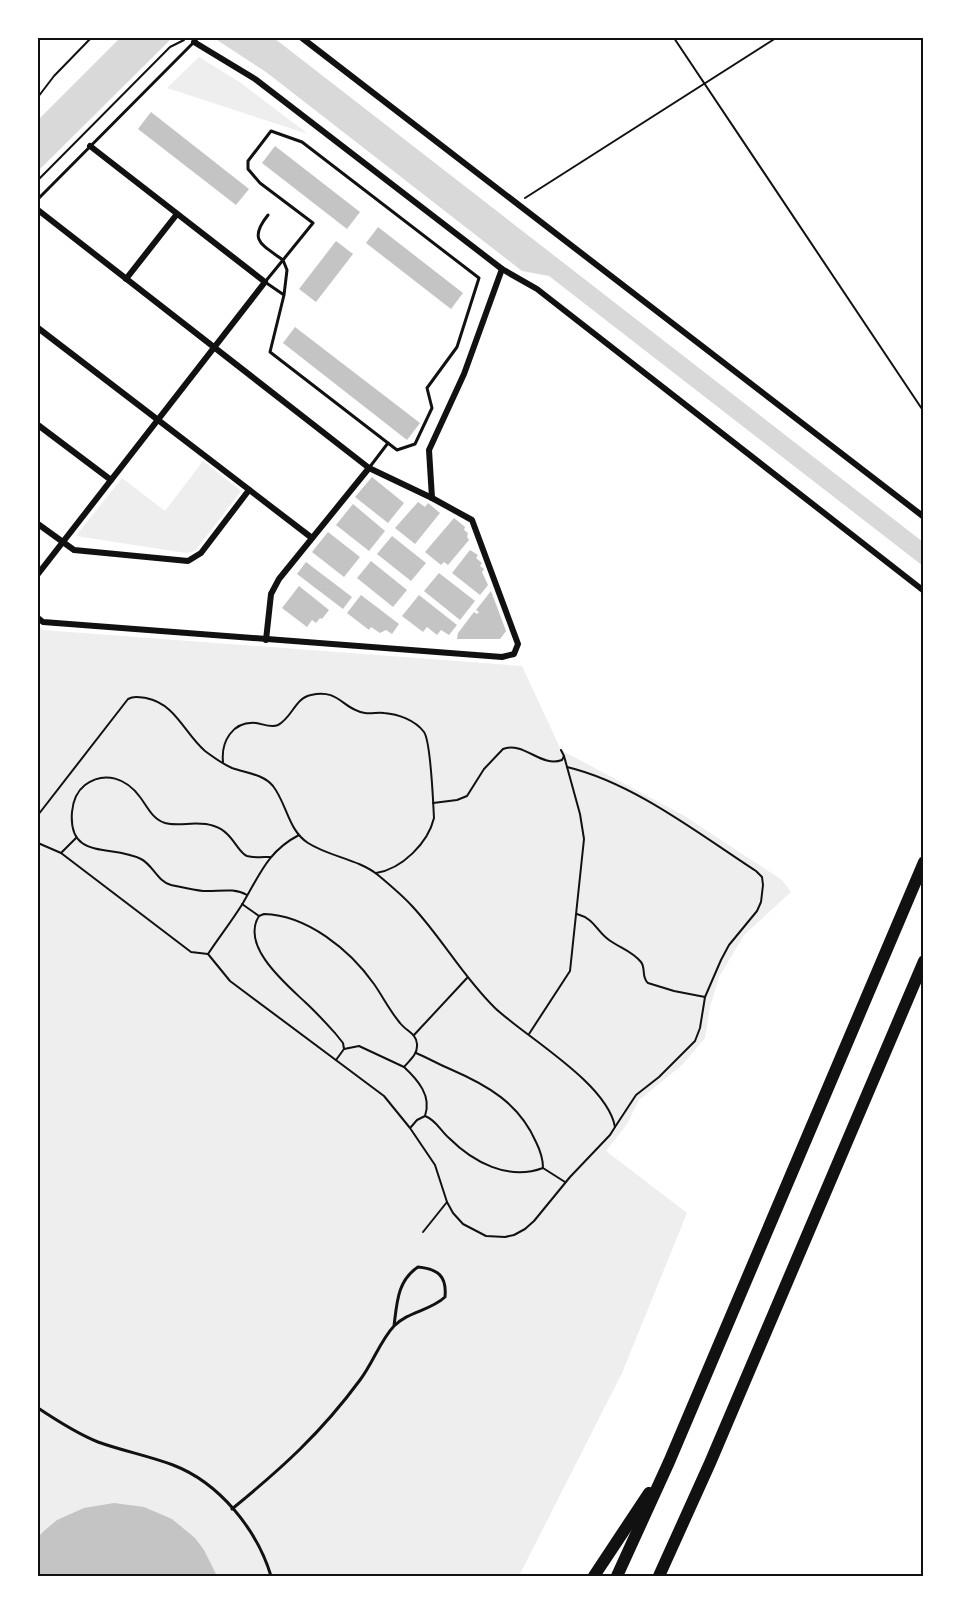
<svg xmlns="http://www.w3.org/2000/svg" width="961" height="1614" font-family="'Fira Sans',sans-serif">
  <rect width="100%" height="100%" fill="#fff"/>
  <g fill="#eee">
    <polygon points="199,57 241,83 308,134 167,88"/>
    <polygon points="203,461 241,491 195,551 186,553 76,536 122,478 165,511"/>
    <polygon points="38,626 43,630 522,666 561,750 683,815 782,880 791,892 744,935 719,977 710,1007 705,1038 682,1065 639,1100 627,1124 606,1151 687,1213 622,1373 519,1576 38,1576"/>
  </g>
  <g fill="#d9d9d9">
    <polygon points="120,38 172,38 38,171 38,120"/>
    <polygon points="214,38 274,38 923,542 923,566 549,276 522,271 266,72"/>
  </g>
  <g fill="#c4c4c4">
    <polygon points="151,112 249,189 236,205 138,129"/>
    <polygon points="275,146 360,212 347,229 262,163"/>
    <polygon points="378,227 463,293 451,309 366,243"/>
    <polygon points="336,241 353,254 316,302 299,289"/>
    <polygon points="295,327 420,423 407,440 283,343"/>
    <polygon points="372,477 404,503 388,523 355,497"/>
    <polygon points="418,502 425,507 428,503 440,513 415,544 395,528"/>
    <polygon points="353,504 385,531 369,551 336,525"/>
    <polygon points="454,518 465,527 464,530 468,533 467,537 469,540 448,565 444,562 441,565 425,552"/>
    <polygon points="328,532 360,557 344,577 312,552"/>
    <polygon points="392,536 426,563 411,581 377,554"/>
    <polygon points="470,550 478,555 476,558 482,563 480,566 484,569 482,572 488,585 480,595 452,573"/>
    <polygon points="371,561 407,590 393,607 357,578"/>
    <polygon points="306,562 352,597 343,609 297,574"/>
    <polygon points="439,573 475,601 460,620 424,591"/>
    <polygon points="299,586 329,610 322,619 320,618 316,623 312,620 307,627 282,608"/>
    <polygon points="491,591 506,631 500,639 457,639 458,633 474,612 477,614 479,612 476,610"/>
    <polygon points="361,595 399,624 392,634 386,630 380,633 371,627 369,630 347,613"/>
    <polygon points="419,595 457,625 449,635 441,630 437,635 427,627 423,632 402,616"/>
    <polygon points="114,1503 144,1507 172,1519 195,1538 204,1550 217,1576 38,1576 38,1537 45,1530 57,1520 84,1508"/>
  </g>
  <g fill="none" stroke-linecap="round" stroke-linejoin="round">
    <g stroke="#111" stroke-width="2">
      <polyline points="674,38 924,412"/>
      <polyline points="38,97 54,76 91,38"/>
      <polyline points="38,180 170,47 184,40"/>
      <polyline points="525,198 776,38"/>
      <path d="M223,762C221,742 232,721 256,723C263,724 271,728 278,725C292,718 295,698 311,695C339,688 343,710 365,713C371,714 378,712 384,713C398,714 415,720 424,732C431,742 433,801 434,818C428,843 402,869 376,873"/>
      <path d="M567,767C634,783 699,834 756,871L762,877L763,885L761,902L757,911L729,945L721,960L705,997L700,1028L695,1041L659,1077L636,1095L615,1127"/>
      <path d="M433,803L457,800L467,796L484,769L503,749C524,741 541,768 562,760L564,756L561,750"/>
      <path d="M38,815L128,699C134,696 139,697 146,698C176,704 184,733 205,751C213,757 223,764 232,768C246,773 263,774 273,786C287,804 288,830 308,843C330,857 358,859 378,875C390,885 402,895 412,906C442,938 463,977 495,1008C527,1038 607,1083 615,1127L610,1135L570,1177L534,1221L525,1229L514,1235L505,1237L486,1236L463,1224L453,1213L447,1202L435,1165L410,1128L384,1096L230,981L208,954C219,937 232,921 243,903C260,874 268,851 299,835"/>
      <polyline points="76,838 61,853 191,952 208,954"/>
      <polyline points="38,843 61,853"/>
      <path d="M247,895C233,887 218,892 203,891C192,890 181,887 171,885C157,881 153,865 141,859C112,844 68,861 72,812C73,801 76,792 85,785C105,770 127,779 140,797C147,806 152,819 165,823C180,827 197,820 214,826C233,832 237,852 247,856C254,858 263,857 270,857"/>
      <polyline points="242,904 259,916"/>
      <path d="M264,914C307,915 350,950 374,984C383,997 390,1011 400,1023C406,1031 416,1033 417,1044C418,1054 410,1060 404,1067L359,1046L344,1049L343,1043L335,1033C325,1022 316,1012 305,1002C286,984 240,946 259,916Z"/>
      <path d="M577,914C595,919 596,931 609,940C620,948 632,951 641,962C646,968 641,977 648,983L674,991L705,997"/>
      <polyline points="529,1034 570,971 584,839 580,814 564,756"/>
      <polyline points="414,1035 467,978"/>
      <path d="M416,1053C428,1058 438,1064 450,1069C487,1085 519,1103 536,1142C540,1150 543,1159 543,1168L565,1182"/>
      <polyline points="336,1060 344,1049"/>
      <path d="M404,1067C418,1080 432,1096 425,1116L417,1120L411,1127"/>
      <path d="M425,1116C436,1120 440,1130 449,1138C473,1162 508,1181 543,1168"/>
      <polyline points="423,1232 447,1202"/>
    </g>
    <g stroke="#111" stroke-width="3">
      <polyline points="38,199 198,38"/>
      <path d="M268,215C248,240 261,244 283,260L265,282L284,295L270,352L397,450L415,444L432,408L427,388L457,347L479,278L302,142L271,131L248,161V169L260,183L313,223L283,260L287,270L284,295"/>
      <polyline points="369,468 388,443"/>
      <path d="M38,1408C56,1420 78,1434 98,1442C123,1451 149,1456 173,1465C220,1483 257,1530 271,1576"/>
      <path d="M232,1509C282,1468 321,1433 360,1380C373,1363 380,1341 394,1326C409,1311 430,1311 445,1297C447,1276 438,1269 418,1267C397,1281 397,1303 394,1326"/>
    </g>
    <g stroke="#111" stroke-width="6">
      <polyline points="302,38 924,517"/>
      <polyline points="194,42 255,79 502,269 464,374 429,450 432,498"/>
      <polyline points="38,210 369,468 432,498 472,520 518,644 514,654 502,657 43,622 38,618"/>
      <polyline points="502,269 537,289 924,591"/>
      <polyline points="126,279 177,214"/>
      <polyline points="38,328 312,538"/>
      <polyline points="38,425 111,480"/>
      <polyline points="38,524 74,550 188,561 201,553 249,490"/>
      <polyline points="38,574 265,282 90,146"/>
      <polyline points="266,640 271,594 279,579 369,468"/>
    </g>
    <g stroke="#111" stroke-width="12">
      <polyline points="594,1576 649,1493"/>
      <polyline points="617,1576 669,1462 924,862"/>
      <polyline points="659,1576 710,1463 924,961"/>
    </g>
  </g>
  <rect width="961" height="1614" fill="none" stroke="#ffffff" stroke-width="78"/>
  <rect x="39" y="39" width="883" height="1536" fill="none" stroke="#111" stroke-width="2"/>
</svg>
